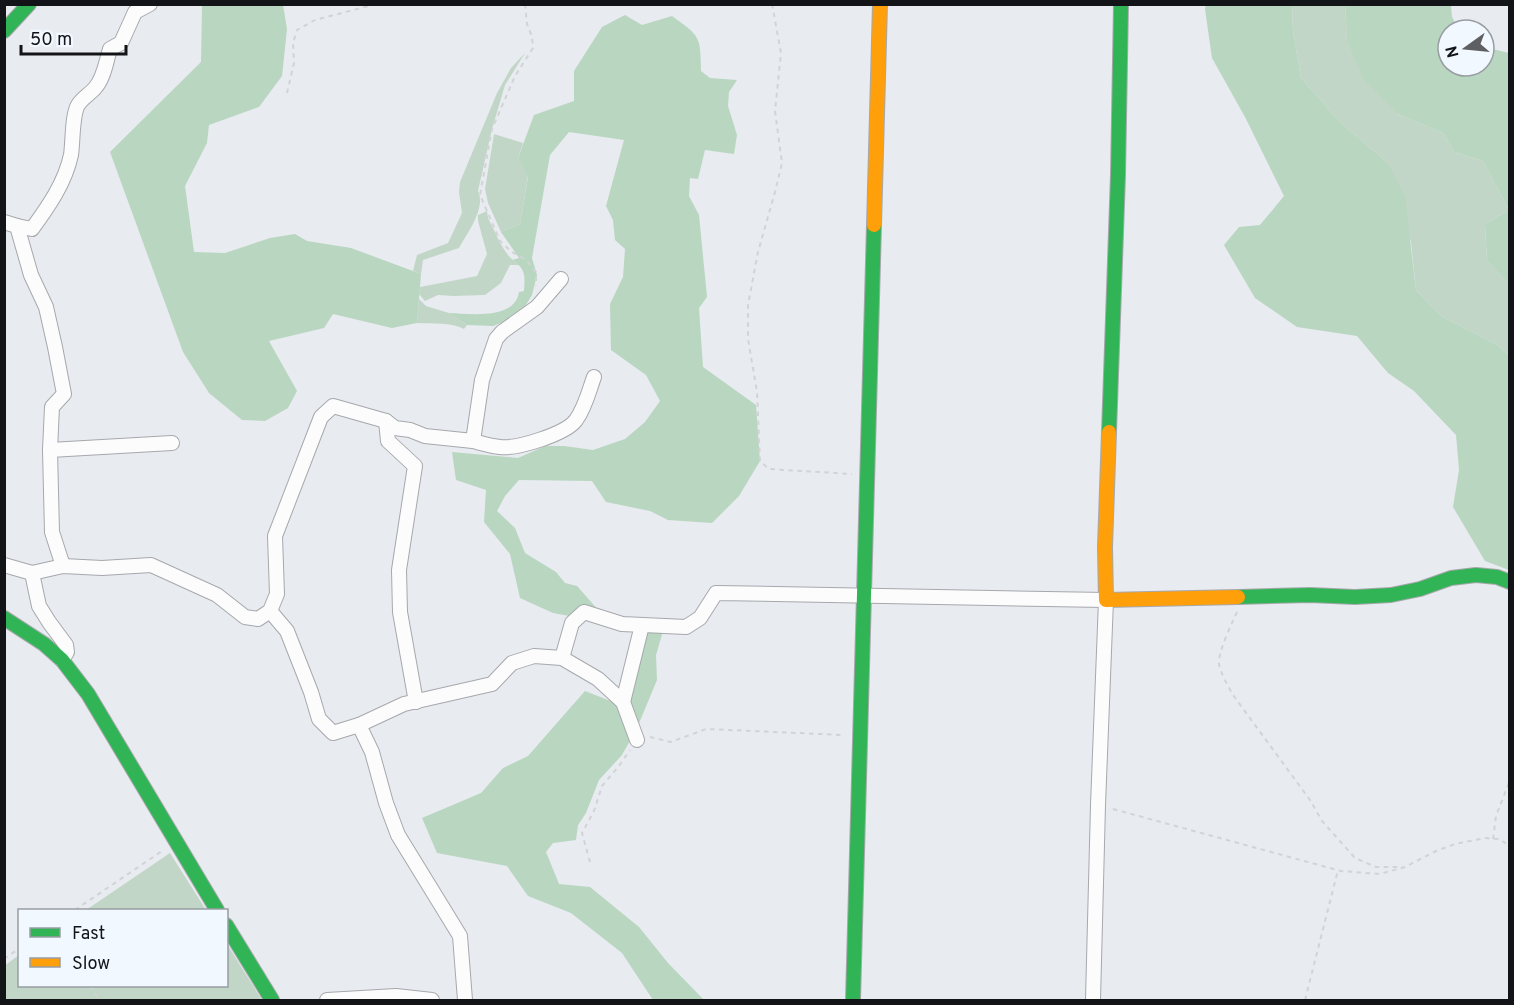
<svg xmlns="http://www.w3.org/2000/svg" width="1514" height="1005" font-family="Overpass,sans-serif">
  <rect width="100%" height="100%" fill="#e8ebf0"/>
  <g fill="#c2d6c7">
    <polygon points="1292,5 1345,5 1347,40 1398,114 1443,133 1454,152 1483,161 1509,210 1485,224 1487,261 1507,282 1509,284 1509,356 1499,346 1441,316 1416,290 1411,242 1388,163 1342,124 1301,78 1293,31"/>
    <path d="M525,53L505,85L492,129L478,191C486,208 468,232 459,248L423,260L421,274L413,271L417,255L448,243L462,213L459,192L460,182L497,93L511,68Z"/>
    <polygon points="494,134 523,143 518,158 528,176 520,224 501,232 488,203 485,189"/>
    <path d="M487,211L488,218C497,235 503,255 519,265H510L501,283L485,295L453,296L438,295L425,301L419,294L420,287L477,276L487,254L478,221V215Z"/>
    <path d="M419,299L426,306L449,313L467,325L464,329C451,322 432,324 417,323Z"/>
    <polygon points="170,853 206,910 86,910"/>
    <polygon points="227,944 262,1000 5,1000 4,966 19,955 20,986 226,986"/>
  </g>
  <g fill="#b9d6c0">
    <polygon points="199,5 283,5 287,29 282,76 259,107 209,125 207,143 185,186 194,252 225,253 270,238 295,234 307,241 351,248 421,274 417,323 392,328 333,314 324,328 269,341 297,391 288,408 265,421 242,420 209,393 183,352 110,152 201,62 202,6"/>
    <polygon points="1206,5 1292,5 1293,31 1301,78 1342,124 1388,163 1405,196 1416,290 1441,316 1499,346 1509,356 1509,570 1485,561 1453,507 1459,470 1456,435 1414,391 1388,373 1357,336 1297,327 1255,298 1224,245 1239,227 1260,225 1284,196 1245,117 1212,58 1205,9"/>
    <polygon points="1345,5 1451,5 1452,17 1459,30 1448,30 1448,66 1484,66 1484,47 1509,53 1509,284 1507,282 1487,261 1485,224 1509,210 1483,161 1454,152 1443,133 1398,114 1363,79 1347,40"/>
    <path d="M625,15L642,25L672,16C701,37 700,36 701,71L710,78L737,80L729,92L728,106L737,135L734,154L705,150L698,179L690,178L689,196L699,215L707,297L699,308L703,367L756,405L760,461L739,496L712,523L668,520L650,511L606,502L592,481L519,480L505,496L497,511L515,528L525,553L556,572L565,583L577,586L600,612L597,621L553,613L520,598L510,554L484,522L486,490L456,480L452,452L518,458L545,446H564L593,450L625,439L645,422L660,401L646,375L611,350L610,304L623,277L625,249L615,240L613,220L606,206L624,140L569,132L550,155L532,258L537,275L532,295L519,316L493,326L467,325L449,313C470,314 515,320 519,292L524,291C525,275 526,269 512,260L519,258L501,232L520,224L528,177L518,158L534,115L574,101V71L602,27Z"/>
    <polygon points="648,630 663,631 656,655 657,680 637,728 622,755 599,780 586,813 578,825 576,840 553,843 546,852 559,884 590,887 639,927 668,963 704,1000 653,1000 622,953 571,913 528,896 507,866 437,853 422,818 481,793 503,768 528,756 585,691 613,702 629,696"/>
  </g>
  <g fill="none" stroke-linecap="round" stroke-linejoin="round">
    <g stroke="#a6a8ac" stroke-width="16">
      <g id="street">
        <polyline points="4,222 17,226 31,275 46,307 55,347 64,394 52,407 50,450 52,532 63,566"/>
        <path d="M17,226L32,229C48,207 65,183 71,155C73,142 72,115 78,105C82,98 90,94 95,88C104,78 106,62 110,49L121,43L135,12L150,4"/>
        <polyline points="386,421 388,441 415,466 399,570 400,612 416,702"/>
        <path d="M473,441C481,443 491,446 500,447C517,449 566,434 576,420C585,408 589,391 594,377"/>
        <polyline points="50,450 172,443"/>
        <polyline points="4,565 32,573 63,566 102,568 151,565 217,595 245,617 258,619 270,611 277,594 275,536 321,417 333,406 386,421 395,428 410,430 425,436 473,441 482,380 496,339 502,332 537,307 561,279"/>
        <polyline points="32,573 39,606 49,622 66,645 67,652 62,660"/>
        <polyline points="270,611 287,631 311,692 319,719 333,733 359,725 404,704 492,684 512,663 534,656 562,658 598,679 623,702 637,740"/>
        <polyline points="562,658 572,623 584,612 622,624 686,627 700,618 716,593 1106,600 1098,805 1093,1000"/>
        <polyline points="623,702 642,625"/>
        <polyline points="359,725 372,752 386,803 398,835 460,936 465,1000"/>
        <polyline points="327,1000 396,996 432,1000"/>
      </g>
    </g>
    <g stroke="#a6a8ac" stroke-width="16">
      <g id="fast">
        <polyline points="4,31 29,4"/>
        <polyline points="1109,432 1118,175 1121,4"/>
        <polyline points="1238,597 1310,595 1355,597 1391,595 1420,589 1451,578 1476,575 1497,577 1510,582"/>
        <polyline points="4,618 44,644 62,660 88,694 217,910"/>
        <polyline points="226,925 272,1000"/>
        <polyline points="853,1000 874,225"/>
      </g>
    </g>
    <g stroke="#a6a8ac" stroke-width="16">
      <g id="slow">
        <polyline points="874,225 880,4"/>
        <polyline points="1109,432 1105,547 1106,600 1238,597"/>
      </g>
    </g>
    <g stroke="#d2d3d5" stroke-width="2" stroke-dasharray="4.5 4.5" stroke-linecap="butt">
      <polyline points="525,4 527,24 532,37 533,48 515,76 492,129 480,195 500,241 512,252 526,260 536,272 536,286"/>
      <polyline points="772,4 781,53 775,111 782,163 775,192 758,252 748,305 748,339 757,392 760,461 769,469 852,474"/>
      <polyline points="287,93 294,63 293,43 297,30 315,20 376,4"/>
      <path d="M1237,612C1232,623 1218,652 1219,664C1221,674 1228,686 1233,695L1310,800L1322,821L1355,858L1376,867H1402"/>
      <polyline points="650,737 671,742 706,729 843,735"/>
      <polyline points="1113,809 1341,871 1380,874 1405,867 1436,851 1455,844 1485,838 1499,839 1510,846"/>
      <polyline points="1493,839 1496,816 1510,780"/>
      <polyline points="590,862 582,833 594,811 602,786 619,766 630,750"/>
      <polyline points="75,910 162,851"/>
      <polyline points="4,959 20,948"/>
      <polyline points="89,986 100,1000"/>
      <polyline points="1305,1000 1338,870"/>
    </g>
    <use href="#street" stroke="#fcfcfd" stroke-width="14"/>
    <use href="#fast" stroke="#30b455" stroke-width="14"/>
    <use href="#slow" stroke="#ff9f0a" stroke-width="14"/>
  </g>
  <rect width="1514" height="1005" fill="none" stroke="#121417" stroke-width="12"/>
  <rect x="18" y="909" width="210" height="78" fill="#f2f8ff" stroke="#989da2" stroke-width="1.5"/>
  <rect x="30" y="928" width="30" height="9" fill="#30b455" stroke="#989da2" stroke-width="1.5"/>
  <text x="72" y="939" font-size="18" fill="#121417">Fast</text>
  <rect x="30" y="958" width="30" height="9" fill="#ff9f0a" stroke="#989da2" stroke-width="1.5"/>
  <text x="72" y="969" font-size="18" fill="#121417">Slow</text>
  <g transform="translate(1466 48) rotate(255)"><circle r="28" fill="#f2f8ff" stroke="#989da2" stroke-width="1.5"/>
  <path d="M0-4.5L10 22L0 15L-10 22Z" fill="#5d5f63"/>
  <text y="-9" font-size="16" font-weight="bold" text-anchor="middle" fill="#121417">N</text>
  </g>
  <path d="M21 45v9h105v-9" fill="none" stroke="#121417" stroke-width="3"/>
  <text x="30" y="45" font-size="18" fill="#121417" stroke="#f2f8ff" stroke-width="4.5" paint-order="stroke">50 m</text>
</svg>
